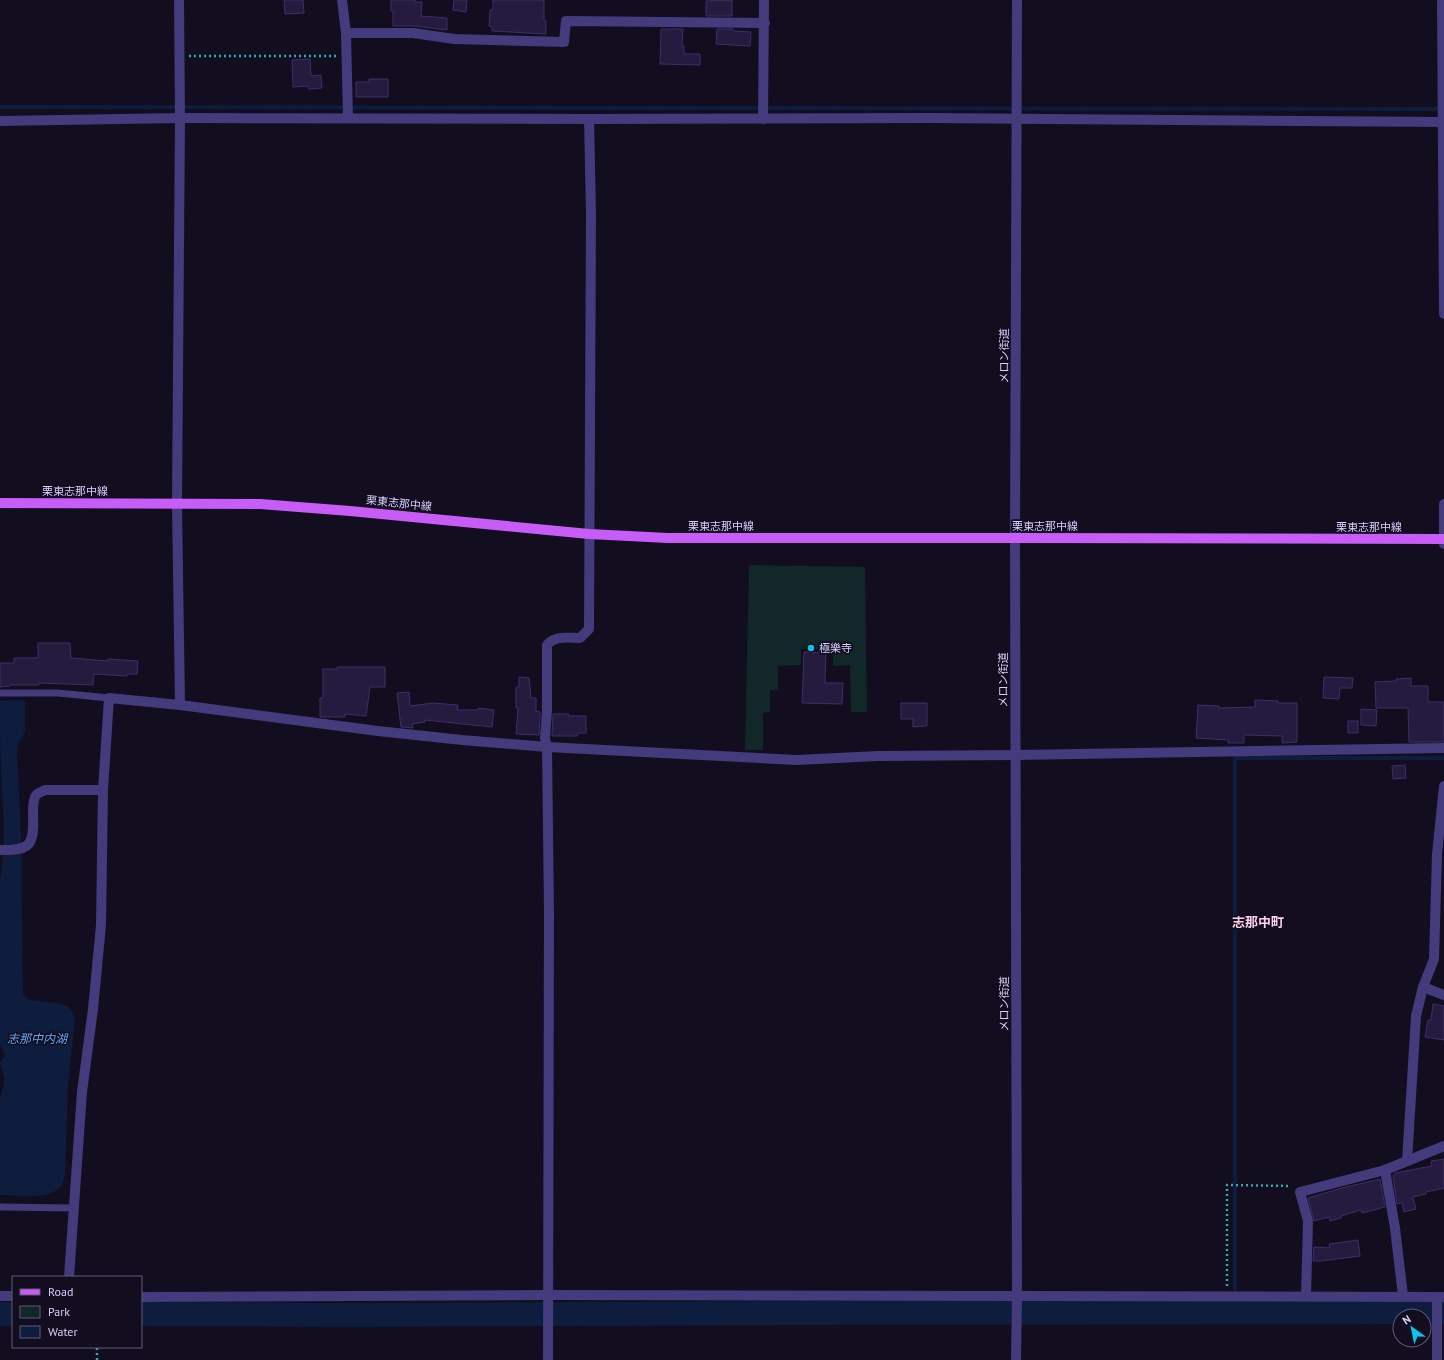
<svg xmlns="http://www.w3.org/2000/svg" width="1444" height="1360" font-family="'PT Sans','Noto Sans JP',sans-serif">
  <rect width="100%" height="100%" fill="#120e1f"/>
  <polygon fill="#112728" points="749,565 865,567 867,712 851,712 850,665 833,666 833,649 801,649 801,665 778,666 778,690 770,690 770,712 763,713 763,750 745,750"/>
  <path fill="#0e1c3e" d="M23,700L25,702V732L18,744L17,751L21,834L23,994L27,999C37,1002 62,1001 70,1008C73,1012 74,1015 75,1020L68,1085L65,1175C64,1178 63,1183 61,1186C51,1201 15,1195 0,1195V1099L3,1088L4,1079L0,1063L5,1056L0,1044V880C6,844 3,809 1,772C0,748 0,725 0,701Z"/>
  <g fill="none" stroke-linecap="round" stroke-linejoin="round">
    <g stroke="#0e1c3e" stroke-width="4">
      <polyline points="0,107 1442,109"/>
      <polyline points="1235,1312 1235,758 1444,758"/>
    </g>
    <g stroke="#0e1c3e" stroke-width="24">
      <polyline points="0,1314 13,1314"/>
      <polyline points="141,1314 339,1315 802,1313 1444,1312"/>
    </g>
  </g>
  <g fill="#251b3f" stroke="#3e2e69">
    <polygon points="284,0 303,0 304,13 285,14"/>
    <polygon points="391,0 415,0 415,2 422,2 421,16 447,18 447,30 413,26 393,26 393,11 391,11"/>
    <polygon points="454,0 467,0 466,12 453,10"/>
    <polygon points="493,0 544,0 544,21 546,21 546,34 492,31 492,27 489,26 490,10 493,10"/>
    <polygon points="732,0 732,16 706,16 706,1"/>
    <polygon points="661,29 683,29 682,46 684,46 684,54 700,54 700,65 660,64"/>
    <polygon points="717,29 733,29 733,31 751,32 750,46 716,44"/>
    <polygon points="310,59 311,76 321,75 322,88 309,89 308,86 293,87 292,60"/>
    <polygon points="369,79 388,79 388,97 356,97 356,82 369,82"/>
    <polygon points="38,643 70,643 71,658 108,661 108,659 138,661 137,674 127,674 127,676 94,674 93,685 39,683 39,685 10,685 10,686 0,687 0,663 14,663 14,658 38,658"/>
    <polygon points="804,652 826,653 825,683 843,683 842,704 802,703"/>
    <polygon points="337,667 385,667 385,687 370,687 366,716 345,714 345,717 320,717 320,698 323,698 323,669 337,669"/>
    <polygon points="519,677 529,678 531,698 536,698 536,711 540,712 539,735 516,734 518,708 516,708 516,687 519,687"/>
    <polygon points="1324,677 1353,678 1352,688 1340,688 1339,699 1323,698"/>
    <polygon points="1411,678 1411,686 1428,686 1428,702 1444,702 1444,742 1409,742 1408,708 1376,708 1375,682 1396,681 1396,679"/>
    <polygon points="409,692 410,706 433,703 458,705 457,710 478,710 479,708 494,710 492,727 425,720 425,722 412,724 413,728 401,727 397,693"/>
    <polygon points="1255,700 1278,701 1278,703 1297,703 1297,742 1282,743 1282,736 1244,735 1244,743 1228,743 1228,740 1196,738 1198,705 1219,706 1219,708 1255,707"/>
    <polygon points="901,703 927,703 927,726 913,727 913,719 901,719"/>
    <polygon points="1361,709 1377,710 1376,726 1361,725"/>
    <polygon points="553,714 569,714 569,716 586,716 586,733 578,733 577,736 552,736"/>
    <rect x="1348" y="721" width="10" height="12"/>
    <polygon points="1405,765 1406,778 1393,779 1392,766"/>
    <polygon points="1433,1004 1444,1006 1444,1040 1425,1037 1428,1020 1431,1020"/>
    <polygon points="1444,1159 1444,1188 1426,1192 1426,1194 1413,1197 1416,1209 1404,1212 1402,1203 1397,1204 1393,1176 1395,1173 1432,1166 1431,1161"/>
    <polygon points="1380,1179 1385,1207 1362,1213 1361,1210 1341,1216 1341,1218 1330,1221 1329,1217 1314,1221 1308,1198 1342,1188"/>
    <polygon points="1358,1240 1360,1256 1321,1261 1313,1261 1314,1247 1330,1248 1329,1244"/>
  </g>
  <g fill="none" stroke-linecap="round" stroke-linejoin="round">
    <g stroke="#34a8aa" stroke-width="2.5" stroke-dasharray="2 3" stroke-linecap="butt">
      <polyline points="189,56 336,56"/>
      <polyline points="1227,1286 1227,1185 1291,1186"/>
      <polyline points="97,1360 97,1347"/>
    </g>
    <g stroke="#433b7b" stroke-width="7">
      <polyline points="0,693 58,693 109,698"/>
      <polyline points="0,1207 74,1208"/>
    </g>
    <g stroke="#433b7b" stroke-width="10">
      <polyline points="179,0 180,118 177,504 180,705"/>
      <polyline points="342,0 346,33 348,118"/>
      <polyline points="1442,0 1444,314"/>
      <polyline points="346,33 413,33 454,39 564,42 566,21 765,23"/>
      <polyline points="763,119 764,0"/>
      <polyline points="0,121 180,118 589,119 933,118 1444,122"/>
      <polyline points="1444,504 1444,544"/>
      <path d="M0,850C33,851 34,843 33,813C33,808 33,802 35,797C36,793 41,792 45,790H103"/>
      <polyline points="1423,987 1444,995"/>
      <polyline points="1407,1161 1416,1016 1423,987 1434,959 1437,854 1444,786"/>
      <polyline points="69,1277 82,1092 93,1009 101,925 103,790 109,698 180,705 378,731 462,740 547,747 797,760 878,756 1016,755 1444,748"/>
      <polyline points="0,1296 13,1296"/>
      <polyline points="1306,1296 1308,1221 1300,1192 1385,1170"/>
      <polyline points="1403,1296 1395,1228 1385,1170 1444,1146"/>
      <polyline points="141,1297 548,1295 1444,1297"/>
      <polyline points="1437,1297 1437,1360"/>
      <path d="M548,1360L549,912L547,747L545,738L547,710V645C555,635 569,638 580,638L589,629L591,214L589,119"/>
    </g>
    <polyline stroke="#433b7b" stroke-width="10" points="1016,1360 1017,1297 1015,538 1017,0"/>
    <polyline stroke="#c85cf6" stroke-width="10" points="0,503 260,504 350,511 589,534 668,538 1015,538 1444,539"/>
  </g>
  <circle fill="#0dc2e9" stroke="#120e1f" stroke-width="1.5" cx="811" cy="648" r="4"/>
  <g text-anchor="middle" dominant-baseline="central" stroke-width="3.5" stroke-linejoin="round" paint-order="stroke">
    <g font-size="11" fill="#d7cefc" stroke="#120e1f">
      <text transform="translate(1004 356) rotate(-90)">メロン街道</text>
      <text x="75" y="491">栗東志那中線</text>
      <text transform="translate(399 503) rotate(6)">栗東志那中線</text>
      <text x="721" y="526">栗東志那中線</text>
      <text x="1045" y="526">栗東志那中線</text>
      <text x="1369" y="527">栗東志那中線</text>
      <text transform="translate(1003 680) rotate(-90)">メロン街道</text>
      <text transform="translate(1004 1004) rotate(-90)">メロン街道</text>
    </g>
    <g font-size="11" fill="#d7cefc" stroke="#120e1f" text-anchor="start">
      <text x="819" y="648">極樂寺</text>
    </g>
    <g font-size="12" font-style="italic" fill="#62a6f6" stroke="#120e1f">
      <text x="37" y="1038">志那中内湖</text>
    </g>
    <g font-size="13" font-weight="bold" fill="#fcd0e9" stroke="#120e1f">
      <text x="1258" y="922">志那中町</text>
    </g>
  </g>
  <rect x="12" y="1276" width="130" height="72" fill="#120e1f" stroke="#615b77"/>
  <rect x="20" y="1289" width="20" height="6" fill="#c85cf6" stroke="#615b77"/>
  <text x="48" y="1296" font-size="12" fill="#d7cefc">Road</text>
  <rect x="20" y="1306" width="20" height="12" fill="#112728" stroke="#615b77"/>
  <text x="48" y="1316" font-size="12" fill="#d7cefc">Park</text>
  <rect x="20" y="1326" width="20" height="12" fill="#0e1c3e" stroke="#615b77"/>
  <text x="48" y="1336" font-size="12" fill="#d7cefc">Water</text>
  <g transform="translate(1412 1328) rotate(327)"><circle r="19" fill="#120e1f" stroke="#615b77"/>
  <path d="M0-3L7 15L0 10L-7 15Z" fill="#0dc2e9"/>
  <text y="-6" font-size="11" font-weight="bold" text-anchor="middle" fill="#d7cefc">N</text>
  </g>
</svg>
